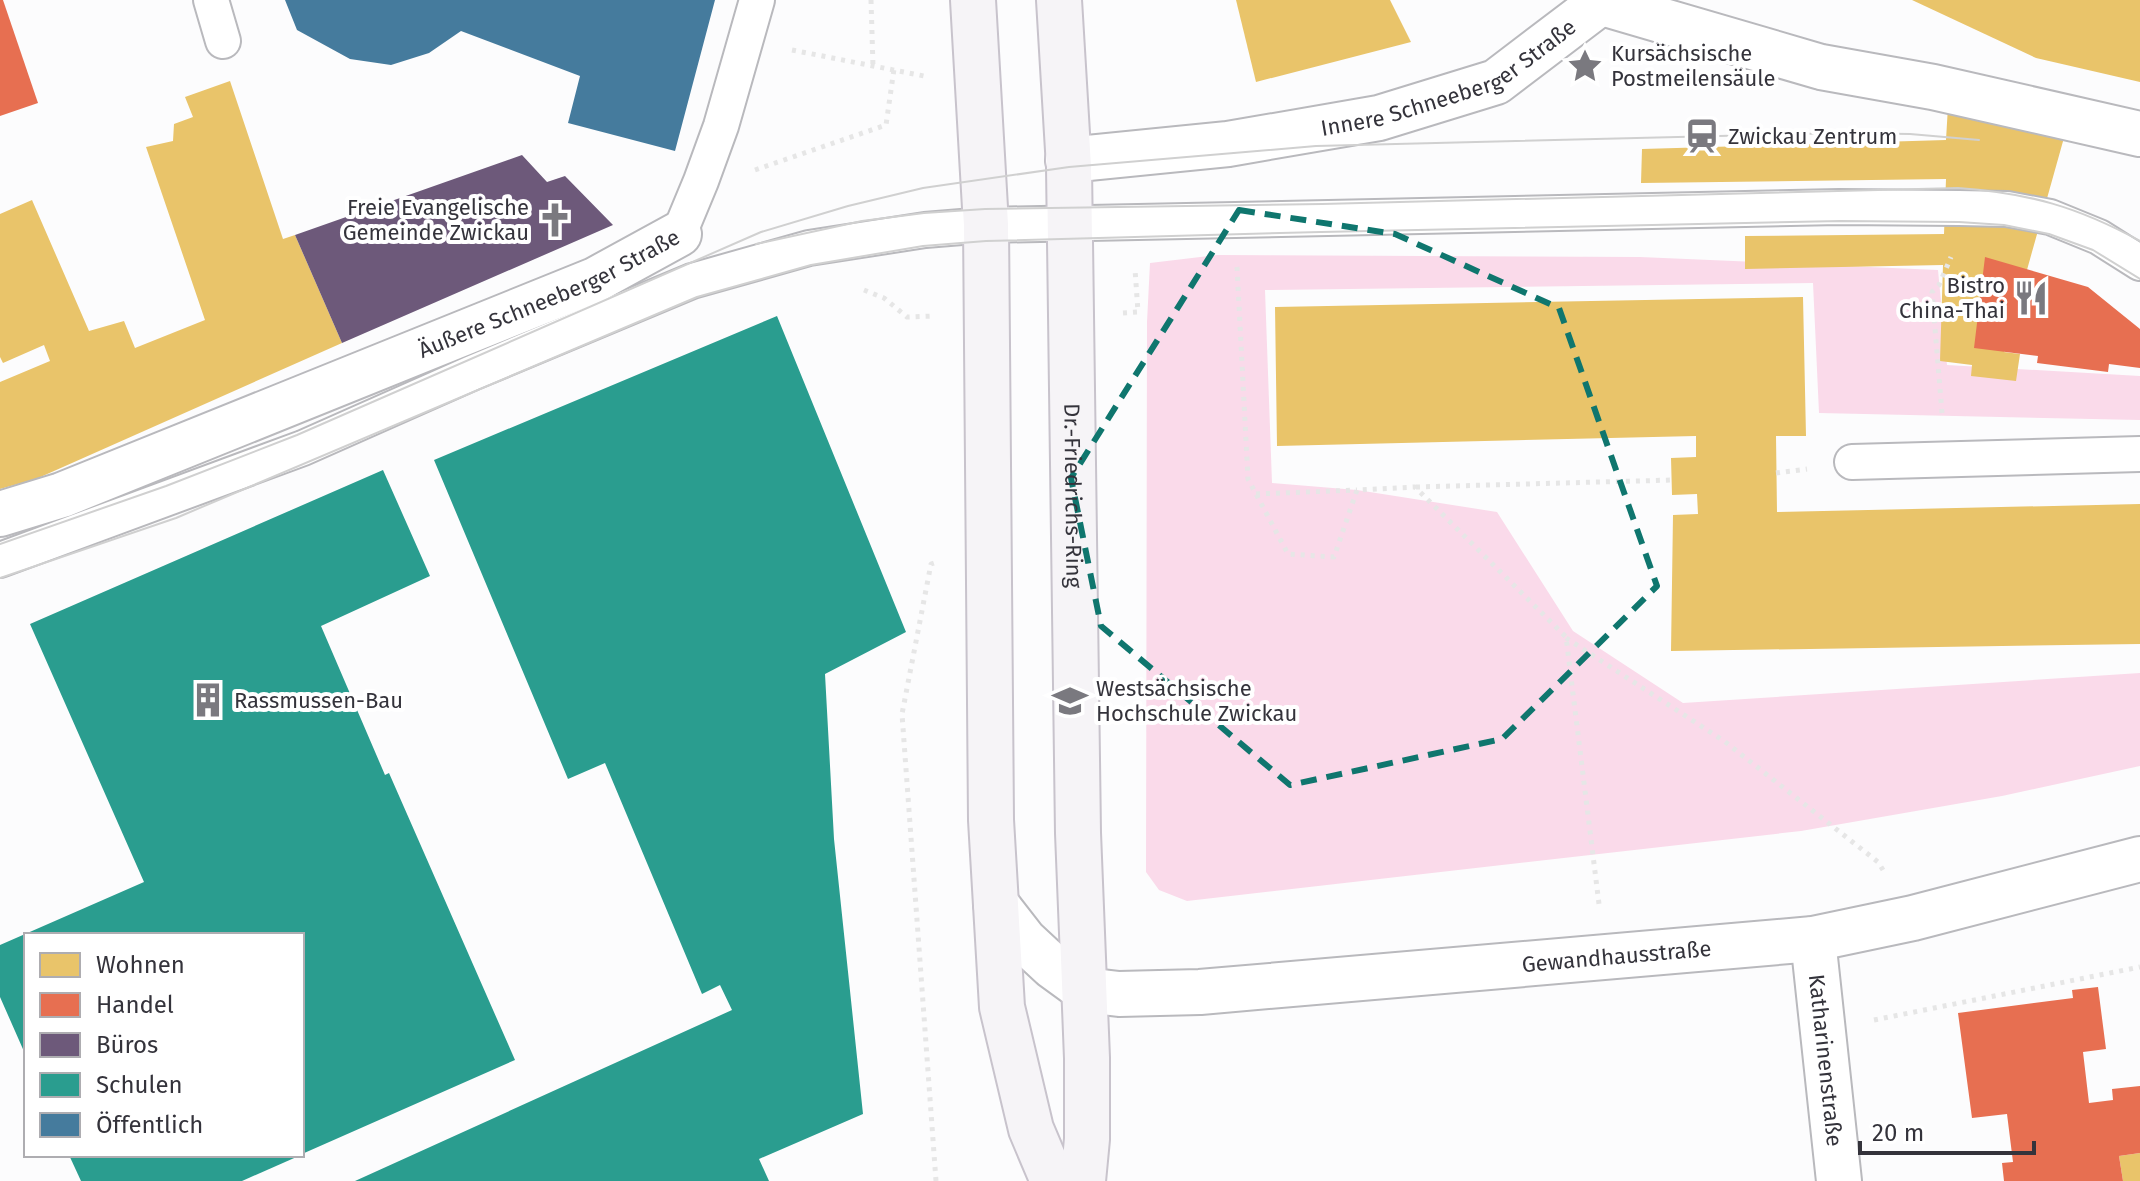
<svg xmlns="http://www.w3.org/2000/svg" width="2140" height="1181" font-family="'Fira Sans',sans-serif">
  <rect width="100%" height="100%" fill="#fcfcfd"/>
  <polygon fill="#fadaea" points="1217,255 1640,257 1938,270 1947,365 2140,376 2140,420 1819,413 1813,283 1265,290 1272,483 1357,490 1497,512 1573,631 1683,703 2140,673 2140,766 2002,796 1801,831 1187,901 1159,890 1146,872 1147,322 1150,263"/>
  <g fill="#e9c46a">
    <polygon points="1236,0 1390,0 1411,42 1256,82"/>
    <polygon points="1912,0 2140,0 2140,82 2036,58"/>
    <polygon points="230,81 283,239 295,235 342,343 36,479 0,489 0,382 50,361 44,345 3,363 0,357 0,214 32,200 89,331 124,321 135,348 205,320 146,147 173,141 174,124 193,117 185,97"/>
    <polygon points="1948,106 2067,127 2004,352 2020,354 2016,381 1971,376 1972,365 1940,361 1943,265 1745,269 1745,236 1944,234 1946,179 1641,183 1642,149 1946,140"/>
    <polygon points="1803,297 1806,436 1776,436 1777,512 2140,504 2140,644 1671,651 1673,515 1698,514 1697,494 1672,495 1671,458 1696,457 1696,436 1277,446 1275,307"/>
    <polygon points="2140,1153 2140,1181 2123,1181 2119,1156"/>
  </g>
  <g fill="#e76f51">
    <polygon points="0,0 3,0 38,103 0,116"/>
    <polygon points="1985,257 2088,287 2140,329 2140,368 2109,364 2108,372 2037,363 2038,356 1974,348"/>
    <polygon points="2098,987 2106,1049 2083,1052 2089,1103 2113,1100 2112,1089 2140,1086 2140,1153 2119,1156 2123,1181 2004,1181 2002,1163 2013,1162 2007,1114 1972,1118 1958,1013 2073,998 2072,990"/>
  </g>
  <polygon fill="#6d597a" points="522,155 547,182 565,176 613,225 342,343 295,235"/>
  <g fill="#2a9d8f">
    <polygon points="777,316 906,632 825,674 834,839 863,1114 759,1159 769,1181 355,1181 732,1010 720,985 702,994 605,763 568,779 434,460"/>
    <polygon points="383,470 430,576 321,626 385,775 389,773 515,1060 302,1154 302,935 26,935 26,1056 0,997 0,945 144,882 30,624"/>
    <polygon points="69,1155 301,1155 242,1181 81,1181"/>
  </g>
  <polygon fill="#457b9d" points="285,0 715,0 675,151 568,123 580,76 461,31 429,53 391,65 350,59 297,30"/>
  <g fill="none" stroke-linecap="round" stroke-linejoin="round">
    <g stroke="#b9b9bd" stroke-width="38">
      <g id="service">
        <polyline points="211,0 223,41"/>
        <polyline points="679,234 701,181 721,126 757,0"/>
        <polyline points="1852,462 2140,454"/>
        <polyline points="0,560 303,448 472,373 692,281 809,248 925,230 986,225 1235,220 1839,207 1959,208 2007,209 2050,217 2099,237 2140,263"/>
      </g>
    </g>
    <g stroke="#b9b9bd" stroke-width="48">
      <g id="pedestrian">
        <path id="s1" d="M0,514L62,495L595,280L679,234"/>
      </g>
    </g>
    <g stroke="#b9b9bd" stroke-width="48">
      <g id="minor">
        <polyline points="1602,3 1821,67 1933,87 2140,134"/>
        <path id="s2" d="M1068,160L1228,144L1379,118L1496,82L1604,0"/>
        <path id="s3" d="M996,904L1024,940L1052,966L1085,990L1119,994L1200,992L1813,939L1913,918L2140,859"/>
        <path id="s4" d="M1813,939L1839,1181"/>
      </g>
    </g>
    <g stroke="#c8c3cc" stroke-width="48">
      <g id="primary">
        <polyline points="973,0 986,225 991,820 1002,1007 1031,1129 1053,1181"/>
        <path id="s5" d="M1059,0L1069,167L1078,833L1087,1058V1139L1083,1181"/>
      </g>
    </g>
    <g stroke="#e6e6e6" stroke-width="5" stroke-dasharray="4 6" stroke-linecap="butt">
      <polyline points="871,0 873,66"/>
      <polyline points="792,50 924,76"/>
      <polyline points="755,170 886,125 894,69"/>
      <polyline points="1237,267 1248,479 1288,554 1334,557 1357,490 1415,487 1566,637 1599,904"/>
      <polyline points="864,290 884,298 907,317 933,316"/>
      <polyline points="1123,313 1138,312 1135,269"/>
      <polyline points="1942,413 1932,292 1939,285 1951,257"/>
      <polyline points="1776,473 1807,469"/>
      <polyline points="1416,487 1673,480"/>
      <polyline points="1256,494 1357,490"/>
      <polyline points="1566,638 1724,741 1878,862 1883,870"/>
      <polyline points="1874,1020 2140,967"/>
      <polyline points="936,1181 902,714 931,564 937,562"/>
    </g>
    <use href="#service" stroke="#fff" stroke-width="34"/>
    <use href="#pedestrian" stroke="#fff" stroke-width="44"/>
    <use href="#minor" stroke="#fff" stroke-width="44"/>
    <use href="#primary" stroke="#f6f4f7" stroke-width="44"/>
    <g stroke="#d0d0d0" stroke-width="2">
      <path d="M756,244L862,221L924,213L985,209L1322,204L1958,188C2029,193 2078,207 2140,241"/>
      <polyline points="0,544 166,486 297,435 761,232 848,206 923,188 1069,167 1316,146 1840,133 1910,134 1979,140"/>
      <polyline points="0,578 176,518 697,297 811,265 923,246 986,241 1321,232 1840,221 1959,222 2004,225 2049,234 2093,250 2140,279"/>
    </g>
  </g>
  <path fill="none" stroke="#0f766e" stroke-width="6" stroke-dasharray="16 10" stroke-linejoin="round" d="M1239,210L1395,234L1559,308L1657,586L1502,739L1290,785L1101,626L1071,478Z"/>
  <defs>
    <g id="sight-bare" transform="scale(2.76)"><path d="M0-6L1.8-2.2L6-1.7L2.9 1.2L3.7 5.4L0 3.3L-3.7 5.4L-2.9 1.2L-6-1.7L-1.8-2.2Z" fill="#7a797f" stroke="#fff" stroke-width="2.5" paint-order="stroke"/></g>
    <g id="station-bare" transform="scale(2.76)"><path d="M-3-6H3Q5-6 5-4V2Q5 4 3 4L4.5 6H3L1.5 4h-3L-3 6H-4.5L-3 4Q-5 4-5 2V-4Q-5-6-3-6ZM-3.5-4v3h7v-3ZM-3.5 1v1.5H-2V1ZM2 1v1.5H3.5V1Z" fill="#7a797f" stroke="#fff" stroke-width="2.5" paint-order="stroke"/></g>
    <g id="church-bare" transform="scale(2.76)"><path d="M-1.2-6h2.4v3.5h3.3v2.4h-3.3V6h-2.4V-.1h-3.3v-2.4h3.3Z" fill="#7a797f" stroke="#fff" stroke-width="2.5" paint-order="stroke"/></g>
    <g id="restaurant-bare" transform="scale(2.76)"><path d="M-5-6h1v4h1v-4h1v4h1v-4h1v5L-1.5 .5V6h-2V.5L-5-1ZM5-6V6H3V1.5H1.5Q1.5-4 5-6Z" fill="#7a797f" stroke="#fff" stroke-width="2.5" paint-order="stroke"/></g>
    <g id="building-bare" transform="scale(2.76)"><path d="M-4-6H4V6H1V3H-1V6H-4ZM-2.5-4.3h1.7v1.8h-1.7ZM.8-4.3h1.7v1.8H.8ZM-2.5-1h1.7V.8h-1.7ZM.8-1h1.7V.8H.8Z" fill="#7a797f" stroke="#fff" stroke-width="2.5" paint-order="stroke"/></g>
    <g id="university-bare" transform="scale(2.76)"><path d="M0-5L7-2L0 1L-7-2ZM-4 1L0 2.5L4 1V4Q0 6-4 4Z" fill="#7a797f" stroke="#fff" stroke-width="2.5" paint-order="stroke"/></g>
  </defs>
  <g fill-rule="evenodd">
    <use href="#sight-bare" x="1585" y="66"/>
    <use href="#station-bare" x="1702" y="136"/>
    <use href="#church-bare" x="555" y="220"/>
    <use href="#restaurant-bare" x="2031" y="298"/>
    <use href="#building-bare" x="208" y="700"/>
    <use href="#university-bare" x="1070" y="701"/>
  </g>
  <g text-anchor="middle" dominant-baseline="central" stroke-width="8" stroke-linejoin="round" paint-order="stroke">
    <g font-size="22" fill="#34333b" stroke="#fff" text-anchor="start">
      <text x="1611" y="53">Kursächsische<tspan x="1611" dy="25">Postmeilensäule</tspan></text>
      <text x="1728" y="136">Zwickau Zentrum</text>
      <text x="529" y="207" text-anchor="end">Freie Evangelische<tspan x="529" dy="25">Gemeinde Zwickau</tspan></text>
      <text x="2005" y="285" text-anchor="end">Bistro<tspan x="2005" dy="25">China-Thai</tspan></text>
      <text x="1096" y="688">Westsächsische<tspan x="1096" dy="25">Hochschule Zwickau</tspan></text>
      <text x="234" y="700">Rassmussen-Bau</text>
    </g>
    <g font-size="22" fill="#34333b" stroke="#fff">
      <text stroke="none"><textPath href="#s2" startOffset="394">Innere Schneeberger Straße</textPath></text>
      <text stroke="none"><textPath href="#s1" startOffset="592">Äußere Schneeberger Straße</textPath></text>
      <text stroke="none"><textPath href="#s5" startOffset="496">Dr.-Friedrichs-Ring</textPath></text>
      <text stroke="none"><textPath href="#s3" startOffset="658">Gewandhausstraße</textPath></text>
      <text stroke="none"><textPath href="#s4" startOffset="122">Katharinenstraße</textPath></text>
    </g>
  </g>
  <rect x="24" y="933" width="280" height="224" fill="#ffffff" stroke="#aeadb1" stroke-width="2"/>
  <rect x="40" y="953" width="40" height="24" fill="#e9c46a" stroke="#aeadb1" stroke-width="2"/>
  <text x="96" y="973" font-size="24" fill="#34333b">Wohnen</text>
  <rect x="40" y="993" width="40" height="24" fill="#e76f51" stroke="#aeadb1" stroke-width="2"/>
  <text x="96" y="1013" font-size="24" fill="#34333b">Handel</text>
  <rect x="40" y="1033" width="40" height="24" fill="#6d597a" stroke="#aeadb1" stroke-width="2"/>
  <text x="96" y="1053" font-size="24" fill="#34333b">Büros</text>
  <rect x="40" y="1073" width="40" height="24" fill="#2a9d8f" stroke="#aeadb1" stroke-width="2"/>
  <text x="96" y="1093" font-size="24" fill="#34333b">Schulen</text>
  <rect x="40" y="1113" width="40" height="24" fill="#457b9d" stroke="#aeadb1" stroke-width="2"/>
  <text x="96" y="1133" font-size="24" fill="#34333b">Öffentlich</text>
  <path d="M1860 1141v12h174v-12" fill="none" stroke="#34333b" stroke-width="4"/>
  <text x="1872" y="1141" font-size="24" fill="#34333b" stroke="#ffffff" stroke-width="6" paint-order="stroke">20 m</text>
</svg>
